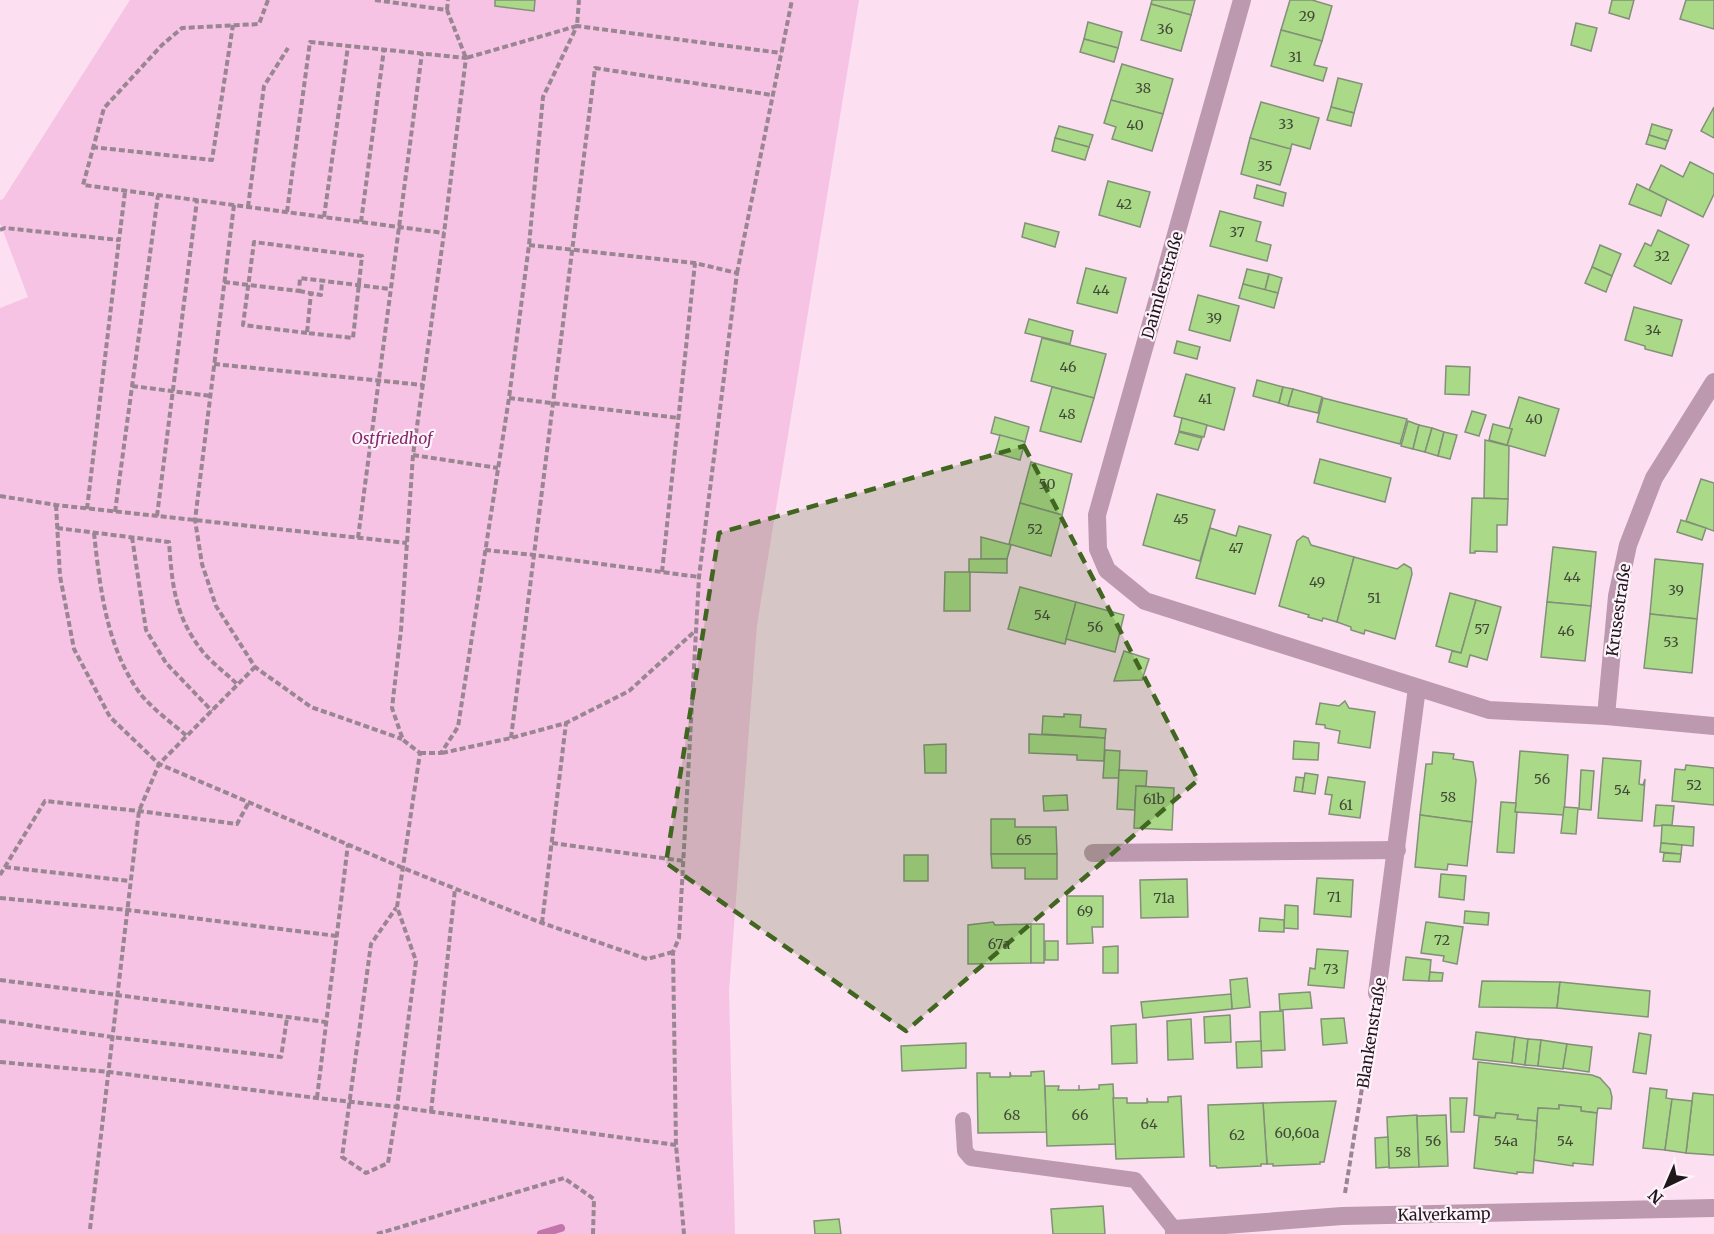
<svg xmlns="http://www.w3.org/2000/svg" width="1714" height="1234" font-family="Merriweather,serif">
  <rect width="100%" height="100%" fill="#fce0f1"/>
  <polygon fill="#f6c3e4" points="130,0 859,0 757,625 729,991 735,1234 0,1234 0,308 28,297 0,223 0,200 3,199"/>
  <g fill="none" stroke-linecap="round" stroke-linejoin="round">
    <polyline stroke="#c275aa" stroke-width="8" points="541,1234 561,1228"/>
  </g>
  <g fill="#aad988" stroke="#829078" stroke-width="1.5">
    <polygon points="495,0 535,0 534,11 495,6"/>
    <polygon points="1152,0 1195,0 1191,15 1151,4"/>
    <polygon points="1290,0 1312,0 1332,6 1322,41 1281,30"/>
    <polygon points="1612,0 1634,0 1629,19 1609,13"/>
    <polygon points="1686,0 1714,0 1714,29 1680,19"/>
    <polygon points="1151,4 1191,15 1181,51 1141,40"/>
    <polygon points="1088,22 1122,32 1118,48 1084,39"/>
    <polygon points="1576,23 1597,28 1591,51 1571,45"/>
    <polygon points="1281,30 1322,41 1314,65 1327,68 1323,81 1271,66"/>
    <polygon points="1084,39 1118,48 1114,62 1080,52"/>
    <polygon points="1122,64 1173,79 1163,114 1111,100"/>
    <polygon points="1338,78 1362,84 1354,113 1331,107"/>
    <polygon points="1111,100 1163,114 1152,151 1112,139 1116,127 1104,123"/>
    <polygon points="1261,102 1319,118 1310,149 1292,144 1290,150 1250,138"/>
    <polygon points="1331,107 1354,113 1351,126 1327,120"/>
    <polygon points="1714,107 1714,138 1701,131"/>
    <polygon points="1652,124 1672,130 1668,141 1649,135"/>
    <polygon points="1059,126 1093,135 1089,147 1055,138"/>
    <polygon points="1649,135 1668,141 1665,149 1646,144"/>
    <polygon points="1055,138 1089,147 1085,160 1052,151"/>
    <polygon points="1250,138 1291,149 1280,185 1241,174"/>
    <polygon points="1690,162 1714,174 1714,194 1703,217 1649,190 1661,165 1683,177"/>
    <polygon points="1108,181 1150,192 1140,227 1099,215"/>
    <polygon points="1637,184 1667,199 1661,216 1629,204"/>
    <polygon points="1257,185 1286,193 1283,206 1254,198"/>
    <polygon points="1220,211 1261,222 1256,241 1271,245 1267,261 1210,246"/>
    <polygon points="1025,223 1059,232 1055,247 1022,237"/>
    <polygon points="1658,230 1689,245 1671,284 1634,266 1645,243 1651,246"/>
    <polygon points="1600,245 1621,254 1612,276 1592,267"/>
    <polygon points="1592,267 1612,276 1606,292 1585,283"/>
    <polygon points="1086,268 1126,278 1117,313 1077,303"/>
    <polygon points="1247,269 1269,274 1265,290 1243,284"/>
    <polygon points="1269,274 1282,278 1278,293 1265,290"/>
    <polygon points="1243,284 1278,293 1274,308 1239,298"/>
    <polygon points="1198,295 1239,306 1230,341 1189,330"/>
    <polygon points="1634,307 1682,320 1672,356 1645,349 1645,346 1625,340"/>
    <polygon points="1029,319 1073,331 1070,344 1025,333"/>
    <polygon points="1042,338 1106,354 1094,398 1031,381"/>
    <polygon points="1177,341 1200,347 1197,359 1174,353"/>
    <polygon points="1446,366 1470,367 1469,395 1445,394"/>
    <polygon points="1186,374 1235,388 1224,430 1174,416"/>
    <polygon points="1257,380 1283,387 1279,403 1253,396"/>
    <polygon points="1052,387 1094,398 1081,442 1040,431"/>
    <polygon points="1283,387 1293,389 1288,406 1279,403"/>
    <polygon points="1293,389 1322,397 1318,413 1288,406"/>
    <polygon points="1519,397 1559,409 1545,456 1507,445 1512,429 1509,429"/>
    <polygon points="1323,398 1407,419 1400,444 1317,422"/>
    <polygon points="1472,411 1486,415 1479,436 1465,432"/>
    <polygon points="995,417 1029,427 1025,442 991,433"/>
    <polygon points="1182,418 1207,425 1204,437 1179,431"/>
    <polygon points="1408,421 1419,425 1413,449 1401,446"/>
    <polygon points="1493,424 1512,429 1507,445 1489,440"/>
    <polygon points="1419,425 1432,428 1425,452 1413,449"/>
    <polygon points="1432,428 1444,432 1438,456 1425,452"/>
    <polygon points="1179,432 1202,438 1198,450 1175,444"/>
    <polygon points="1444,432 1457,435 1450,459 1438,456"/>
    <polygon points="1000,435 1025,442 1020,460 995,453"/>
    <polygon points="1485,440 1509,446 1508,499 1484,498"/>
    <polygon points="1320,459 1391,478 1385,502 1314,483"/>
    <polygon points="1031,462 1072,474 1062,515 1020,503"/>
    <polygon points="1701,479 1714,483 1714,531 1686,521"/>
    <polygon points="1157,494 1215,510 1200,561 1143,545"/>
    <polygon points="1472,498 1508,499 1507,525 1497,525 1497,552 1475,551 1475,553 1470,553"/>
    <polygon points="1020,503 1062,515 1051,556 1009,544"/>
    <polygon points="1681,520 1706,528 1702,540 1677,532"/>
    <polygon points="1239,526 1271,535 1255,594 1196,578 1210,528 1236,536"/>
    <polygon points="1303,536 1308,538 1311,545 1354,557 1337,622 1323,618 1322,621 1308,617 1309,615 1279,606 1297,541"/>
    <polygon points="981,537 1011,545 1007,559 981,559"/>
    <polygon points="1553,547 1596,552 1591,606 1547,602"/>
    <polygon points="1354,557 1397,569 1404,564 1411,568 1412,574 1395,639 1365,630 1364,634 1351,630 1351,627 1337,622"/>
    <polygon points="969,559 1007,559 1007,573 969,572"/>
    <polygon points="1655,559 1703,564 1697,619 1650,614"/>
    <polygon points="945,572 970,572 970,611 944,611"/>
    <polygon points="1020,587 1076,602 1065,644 1008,629"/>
    <polygon points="1450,593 1476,600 1461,653 1436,646"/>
    <polygon points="1476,600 1501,607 1487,660 1470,655 1467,667 1449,662 1452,651 1461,653"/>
    <polygon points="1076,602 1124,615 1115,652 1066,639"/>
    <polygon points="1547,602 1591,606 1585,661 1541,657"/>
    <polygon points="1650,614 1697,619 1692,673 1644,668"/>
    <polygon points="1124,651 1149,659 1142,680 1114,681"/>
    <polygon points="1345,701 1349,708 1375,712 1370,748 1338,743 1340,731 1325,728 1325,725 1316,724 1320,703 1339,706"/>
    <polygon points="1064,714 1081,715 1080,727 1106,729 1105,738 1042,734 1043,716 1064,717"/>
    <polygon points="1029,734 1105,738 1104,761 1077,760 1077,755 1029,753"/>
    <polygon points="1294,741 1319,743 1318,760 1293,759"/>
    <polygon points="946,744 946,773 925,773 924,745"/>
    <polygon points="1105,750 1120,751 1119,778 1103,778"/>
    <polygon points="1520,751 1568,755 1564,815 1515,812"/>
    <polygon points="1433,752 1454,754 1453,759 1473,762 1476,780 1472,822 1420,815 1426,764 1432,764"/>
    <polygon points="1603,758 1641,761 1639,784 1643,785 1645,779 1642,821 1598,818"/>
    <polygon points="1686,765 1714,768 1714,805 1672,801 1675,769 1685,770"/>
    <polygon points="1119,770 1147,771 1146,786 1136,786 1135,810 1117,809"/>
    <polygon points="1581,770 1594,771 1591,810 1579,809"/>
    <polygon points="1305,773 1318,775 1315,794 1302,792"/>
    <polygon points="1296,777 1304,778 1302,792 1294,791"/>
    <polygon points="1328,777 1365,782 1360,818 1329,814 1332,795 1325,794"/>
    <polygon points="1136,786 1174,788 1172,830 1134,828"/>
    <polygon points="1067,795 1068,810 1044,811 1043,796"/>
    <polygon points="1501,802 1516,803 1515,812 1517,812 1514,853 1497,852"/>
    <polygon points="1656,805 1674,806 1672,825 1654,826"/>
    <polygon points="1564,807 1578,808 1576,834 1561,833"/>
    <polygon points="1420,815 1472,822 1467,866 1448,864 1447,870 1415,867"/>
    <polygon points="991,819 1015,819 1015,827 1056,827 1057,854 991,854"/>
    <polygon points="1662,825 1694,827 1693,846 1661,843"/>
    <polygon points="1661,843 1682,845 1681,854 1660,852"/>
    <polygon points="1664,853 1681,854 1680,862 1663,861"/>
    <polygon points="991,854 1057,854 1057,879 1025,879 1025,868 992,868"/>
    <rect x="904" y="855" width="24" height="26"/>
    <polygon points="1441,874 1466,876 1464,900 1439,897"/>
    <polygon points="1317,878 1353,880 1351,917 1314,914"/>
    <polygon points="1187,879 1188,917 1141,918 1140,880"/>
    <polygon points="1067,896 1103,896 1103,927 1092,927 1093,943 1067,944"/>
    <polygon points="1285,905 1298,906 1298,929 1284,928"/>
    <polygon points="1465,911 1489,913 1488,925 1464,923"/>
    <polygon points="1260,918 1284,920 1284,932 1259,931"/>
    <polygon points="993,922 995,925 1031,924 1031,963 968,964 968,925"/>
    <polygon points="1426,922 1463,927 1457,964 1443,961 1444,956 1421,953"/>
    <rect x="1031" y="924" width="13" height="39"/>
    <rect x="1045" y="941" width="13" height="19"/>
    <polygon points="1118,946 1118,973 1103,973 1103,947"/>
    <polygon points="1317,949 1348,951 1344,988 1308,985 1310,968 1315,969"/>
    <polygon points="1406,957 1431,960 1429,981 1403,980"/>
    <polygon points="1430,972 1443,973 1442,981 1429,981"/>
    <polygon points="1247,978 1250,1007 1232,1009 1230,980"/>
    <polygon points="1482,981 1560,982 1557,1008 1479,1007"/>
    <polygon points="1560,982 1650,991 1648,1017 1557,1008"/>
    <polygon points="1310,992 1312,1008 1280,1010 1279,994"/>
    <polygon points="1231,994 1232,1009 1143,1018 1141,1002"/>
    <polygon points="1283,1011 1285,1050 1261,1051 1260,1012"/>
    <polygon points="1230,1015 1231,1042 1205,1043 1204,1017"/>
    <polygon points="1344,1018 1347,1043 1323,1045 1321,1019"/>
    <polygon points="1191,1019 1193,1059 1168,1060 1167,1021"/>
    <polygon points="1136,1024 1137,1063 1112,1064 1111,1026"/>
    <polygon points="1476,1032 1515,1037 1512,1063 1473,1059"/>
    <polygon points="1639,1033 1651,1035 1646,1074 1633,1072"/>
    <polygon points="1515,1037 1528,1039 1525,1065 1512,1063"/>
    <polygon points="1528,1039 1541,1040 1538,1066 1525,1065"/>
    <polygon points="1541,1040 1567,1044 1563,1069 1538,1066"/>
    <polygon points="1261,1041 1262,1067 1237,1068 1236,1042"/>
    <polygon points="966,1043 966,1068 902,1071 901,1046"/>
    <polygon points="1567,1044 1592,1047 1589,1072 1563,1068"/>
    <polygon points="1478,1062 1592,1075 1600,1078 1610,1089 1612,1097 1611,1109 1598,1108 1597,1113 1581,1111 1581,1107 1559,1105 1559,1109 1538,1108 1537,1121 1517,1119 1518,1115 1496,1113 1495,1118 1474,1115"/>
    <polygon points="1044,1071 1047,1132 978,1133 977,1073 990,1073 990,1077 1010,1077 1010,1072 1011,1076 1031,1076 1031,1072"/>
    <polygon points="1113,1084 1116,1144 1047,1146 1045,1086 1059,1086 1058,1090 1079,1090 1079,1085 1079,1090 1099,1089 1099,1085"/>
    <polygon points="1650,1088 1667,1090 1666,1098 1672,1099 1665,1150 1643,1148"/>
    <polygon points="1693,1093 1714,1095 1714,1155 1686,1153"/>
    <polygon points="1181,1096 1184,1157 1116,1159 1113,1098 1127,1098 1127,1103 1147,1103 1147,1098 1148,1102 1168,1102 1168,1097"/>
    <polygon points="1450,1098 1467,1098 1464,1132 1451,1132"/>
    <polygon points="1672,1099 1692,1101 1686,1153 1665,1150"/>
    <polygon points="1336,1101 1324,1162 1320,1162 1320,1164 1273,1166 1273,1164 1267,1164 1263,1103"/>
    <polygon points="1263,1103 1267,1164 1261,1164 1261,1166 1217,1168 1216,1166 1210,1166 1208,1105"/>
    <polygon points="1559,1105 1581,1107 1581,1111 1597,1113 1593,1165 1573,1163 1573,1166 1534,1160 1538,1108 1559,1109"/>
    <polygon points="1496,1113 1518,1115 1517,1119 1537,1121 1533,1173 1517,1172 1517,1174 1474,1168 1479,1117 1495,1118"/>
    <polygon points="1417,1115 1419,1167 1389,1168 1387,1117"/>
    <polygon points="1446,1115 1448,1166 1419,1167 1417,1116"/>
    <polygon points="1388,1137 1389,1167 1376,1168 1375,1138"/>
    <polygon points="1103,1206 1105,1234 1053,1234 1051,1209"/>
    <polygon points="839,1219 841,1234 815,1234 814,1221"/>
  </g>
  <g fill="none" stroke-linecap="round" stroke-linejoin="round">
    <g stroke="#998692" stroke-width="4" stroke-dasharray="6 3" stroke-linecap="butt">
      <polyline points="268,0 259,24 182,28 162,45 104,108 83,185 444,233"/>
      <polyline points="375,0 447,10 466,58 577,26 579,0"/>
      <polyline points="447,10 448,0"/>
      <polyline points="92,147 212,160 233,25"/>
      <polyline points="234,205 195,520 202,564 216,606 255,667 311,707 402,739"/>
      <polyline points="248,207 264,86 288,48"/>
      <polyline points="287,212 310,42 466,58 444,233 413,455 401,630 392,708 403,740 420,753 397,907 416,961 397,1107 676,1145"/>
      <polyline points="324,217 348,46"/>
      <polyline points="361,222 384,49"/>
      <polyline points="0,230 5,228 119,240 125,192"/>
      <polyline points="529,245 695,263 737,273 699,577 679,938 673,952 676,1145 684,1234"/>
      <polyline points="737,273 792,0"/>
      <polyline points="224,282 299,291 300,278 390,289"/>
      <polyline points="299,291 321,295 322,281"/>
      <polyline points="307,333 243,325 254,242 362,256 353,338 307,333 311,293"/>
      <polyline points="214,364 423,385"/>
      <polyline points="132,386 211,396"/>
      <polyline points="509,398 679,418"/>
      <polyline points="413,455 498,468"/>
      <polyline points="0,496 56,505 407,543"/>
      <polyline points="56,505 60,576 74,649 110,717 159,764 403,868 542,923 647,959 673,952"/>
      <polyline points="87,509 119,240"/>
      <polyline points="115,512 158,195"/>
      <polyline points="157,516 197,200"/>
      <path d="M57,528L169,542C172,585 175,617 203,652C213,664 227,674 238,685"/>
      <path d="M94,533C100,587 106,646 139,692C149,706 173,724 187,736"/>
      <polyline points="132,537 146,630 166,663 212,711"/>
      <polyline points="358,538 422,53"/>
      <polyline points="485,550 534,555 699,577"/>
      <polyline points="662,572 695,263"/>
      <polyline points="511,738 595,68 772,95"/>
      <polyline points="420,753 441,753 458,727 509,398 529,245 543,97 577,26 781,53"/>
      <polyline points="442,753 511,738 566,723 629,691 694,632"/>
      <polyline points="552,843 684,861"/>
      <polyline points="5,867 130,881"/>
      <polyline points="0,875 45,801 139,811 237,824 249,802"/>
      <polyline points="0,898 128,910 337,936"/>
      <polyline points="542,923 566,723"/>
      <polyline points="0,980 326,1022"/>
      <polyline points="0,1021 112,1037 281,1057 287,1018"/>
      <polyline points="0,1062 109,1072 317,1098 397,1107 388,1163 366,1173 342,1157 371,944 396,908"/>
      <polyline points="317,1098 348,844"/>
      <polyline points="431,1112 455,889"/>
      <polyline points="1345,1193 1374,1014"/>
      <polyline points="90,1229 139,811 159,764 255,667"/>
      <polyline points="377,1234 564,1178 594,1199 593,1234"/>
    </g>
    <polyline stroke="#bd99b0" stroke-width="16" points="963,1120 965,1151 971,1158 1135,1180 1174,1229"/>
    <g stroke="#bd99b0" stroke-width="18">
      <polyline points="1242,0 1097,515 1098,549 1107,570 1145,601 1489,710 1606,716 1714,726"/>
      <polyline points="1606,716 1617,596 1628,545 1654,478 1714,382"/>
      <polyline points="1093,853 1397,850"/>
      <polyline points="1377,993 1417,688"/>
      <polyline points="1174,1234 1174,1229 1342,1216 1714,1208"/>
    </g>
  </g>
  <path fill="#416620" fill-opacity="0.2" stroke="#416620" stroke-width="4.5" stroke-dasharray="12 8" stroke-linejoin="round" d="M1024,446L1198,780L906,1031L666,863L719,533Z"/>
  <g text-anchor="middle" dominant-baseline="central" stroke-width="4.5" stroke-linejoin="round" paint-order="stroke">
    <g font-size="14" fill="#424838">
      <text x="1307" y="16">29</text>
      <text x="1165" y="29">36</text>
      <text x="1295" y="57">31</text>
      <text x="1143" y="88">38</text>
      <text x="1286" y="124">33</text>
      <text x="1135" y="125">40</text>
      <text x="1265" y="166">35</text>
      <text x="1124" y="204">42</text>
      <text x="1237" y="232">37</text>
      <text x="1662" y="256">32</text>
      <text x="1101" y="290">44</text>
      <text x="1214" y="318">39</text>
      <text x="1653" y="330">34</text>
      <text x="1068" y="367">46</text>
      <text x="1205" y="399">41</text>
      <text x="1067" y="414">48</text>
      <text x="1534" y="419">40</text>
      <text x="1047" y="484">50</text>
      <text x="1181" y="519">45</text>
      <text x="1035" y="529">52</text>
      <text x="1236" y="548">47</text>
      <text x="1572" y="577">44</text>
      <text x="1317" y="582">49</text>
      <text x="1676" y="590">39</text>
      <text x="1374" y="598">51</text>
      <text x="1042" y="615">54</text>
      <text x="1095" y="627">56</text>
      <text x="1482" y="629">57</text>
      <text x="1566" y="631">46</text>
      <text x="1671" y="642">53</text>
      <text x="1542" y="779">56</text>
      <text x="1694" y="785">52</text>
      <text x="1622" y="790">54</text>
      <text x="1448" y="797">58</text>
      <text x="1154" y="799">61b</text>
      <text x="1346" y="805">61</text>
      <text x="1024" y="840">65</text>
      <text x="1334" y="897">71</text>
      <text x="1164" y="898">71a</text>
      <text x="1085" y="911">69</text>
      <text x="1442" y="940">72</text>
      <text x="999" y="944">67a</text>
      <text x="1331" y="969">73</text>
      <text x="1012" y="1115">68</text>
      <text x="1080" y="1115">66</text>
      <text x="1149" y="1124">64</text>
      <text x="1297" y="1133">60,60a</text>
      <text x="1237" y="1135">62</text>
      <text x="1433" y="1141">56</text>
      <text x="1506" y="1141">54a</text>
      <text x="1565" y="1141">54</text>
      <text x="1403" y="1152">58</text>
    </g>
    <g font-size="16" fill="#20171d" stroke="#fef3fa">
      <text transform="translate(1162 285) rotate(-74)">Daimlerstraße</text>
      <text transform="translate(1618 610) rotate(-82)">Krusestraße</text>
      <text transform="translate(1371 1033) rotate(-81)">Blankenstraße</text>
      <text transform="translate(1444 1214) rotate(-1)">Kalverkamp</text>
    </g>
    <g font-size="16" font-style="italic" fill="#85296d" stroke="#fef3fa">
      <text x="392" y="438">Ostfriedhof</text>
    </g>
  </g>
  <g transform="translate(1666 1186) rotate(224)" stroke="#fef3fa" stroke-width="4.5" paint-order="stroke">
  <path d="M0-4.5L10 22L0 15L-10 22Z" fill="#20171d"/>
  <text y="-9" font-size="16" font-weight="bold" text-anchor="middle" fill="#20171d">N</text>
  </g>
</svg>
